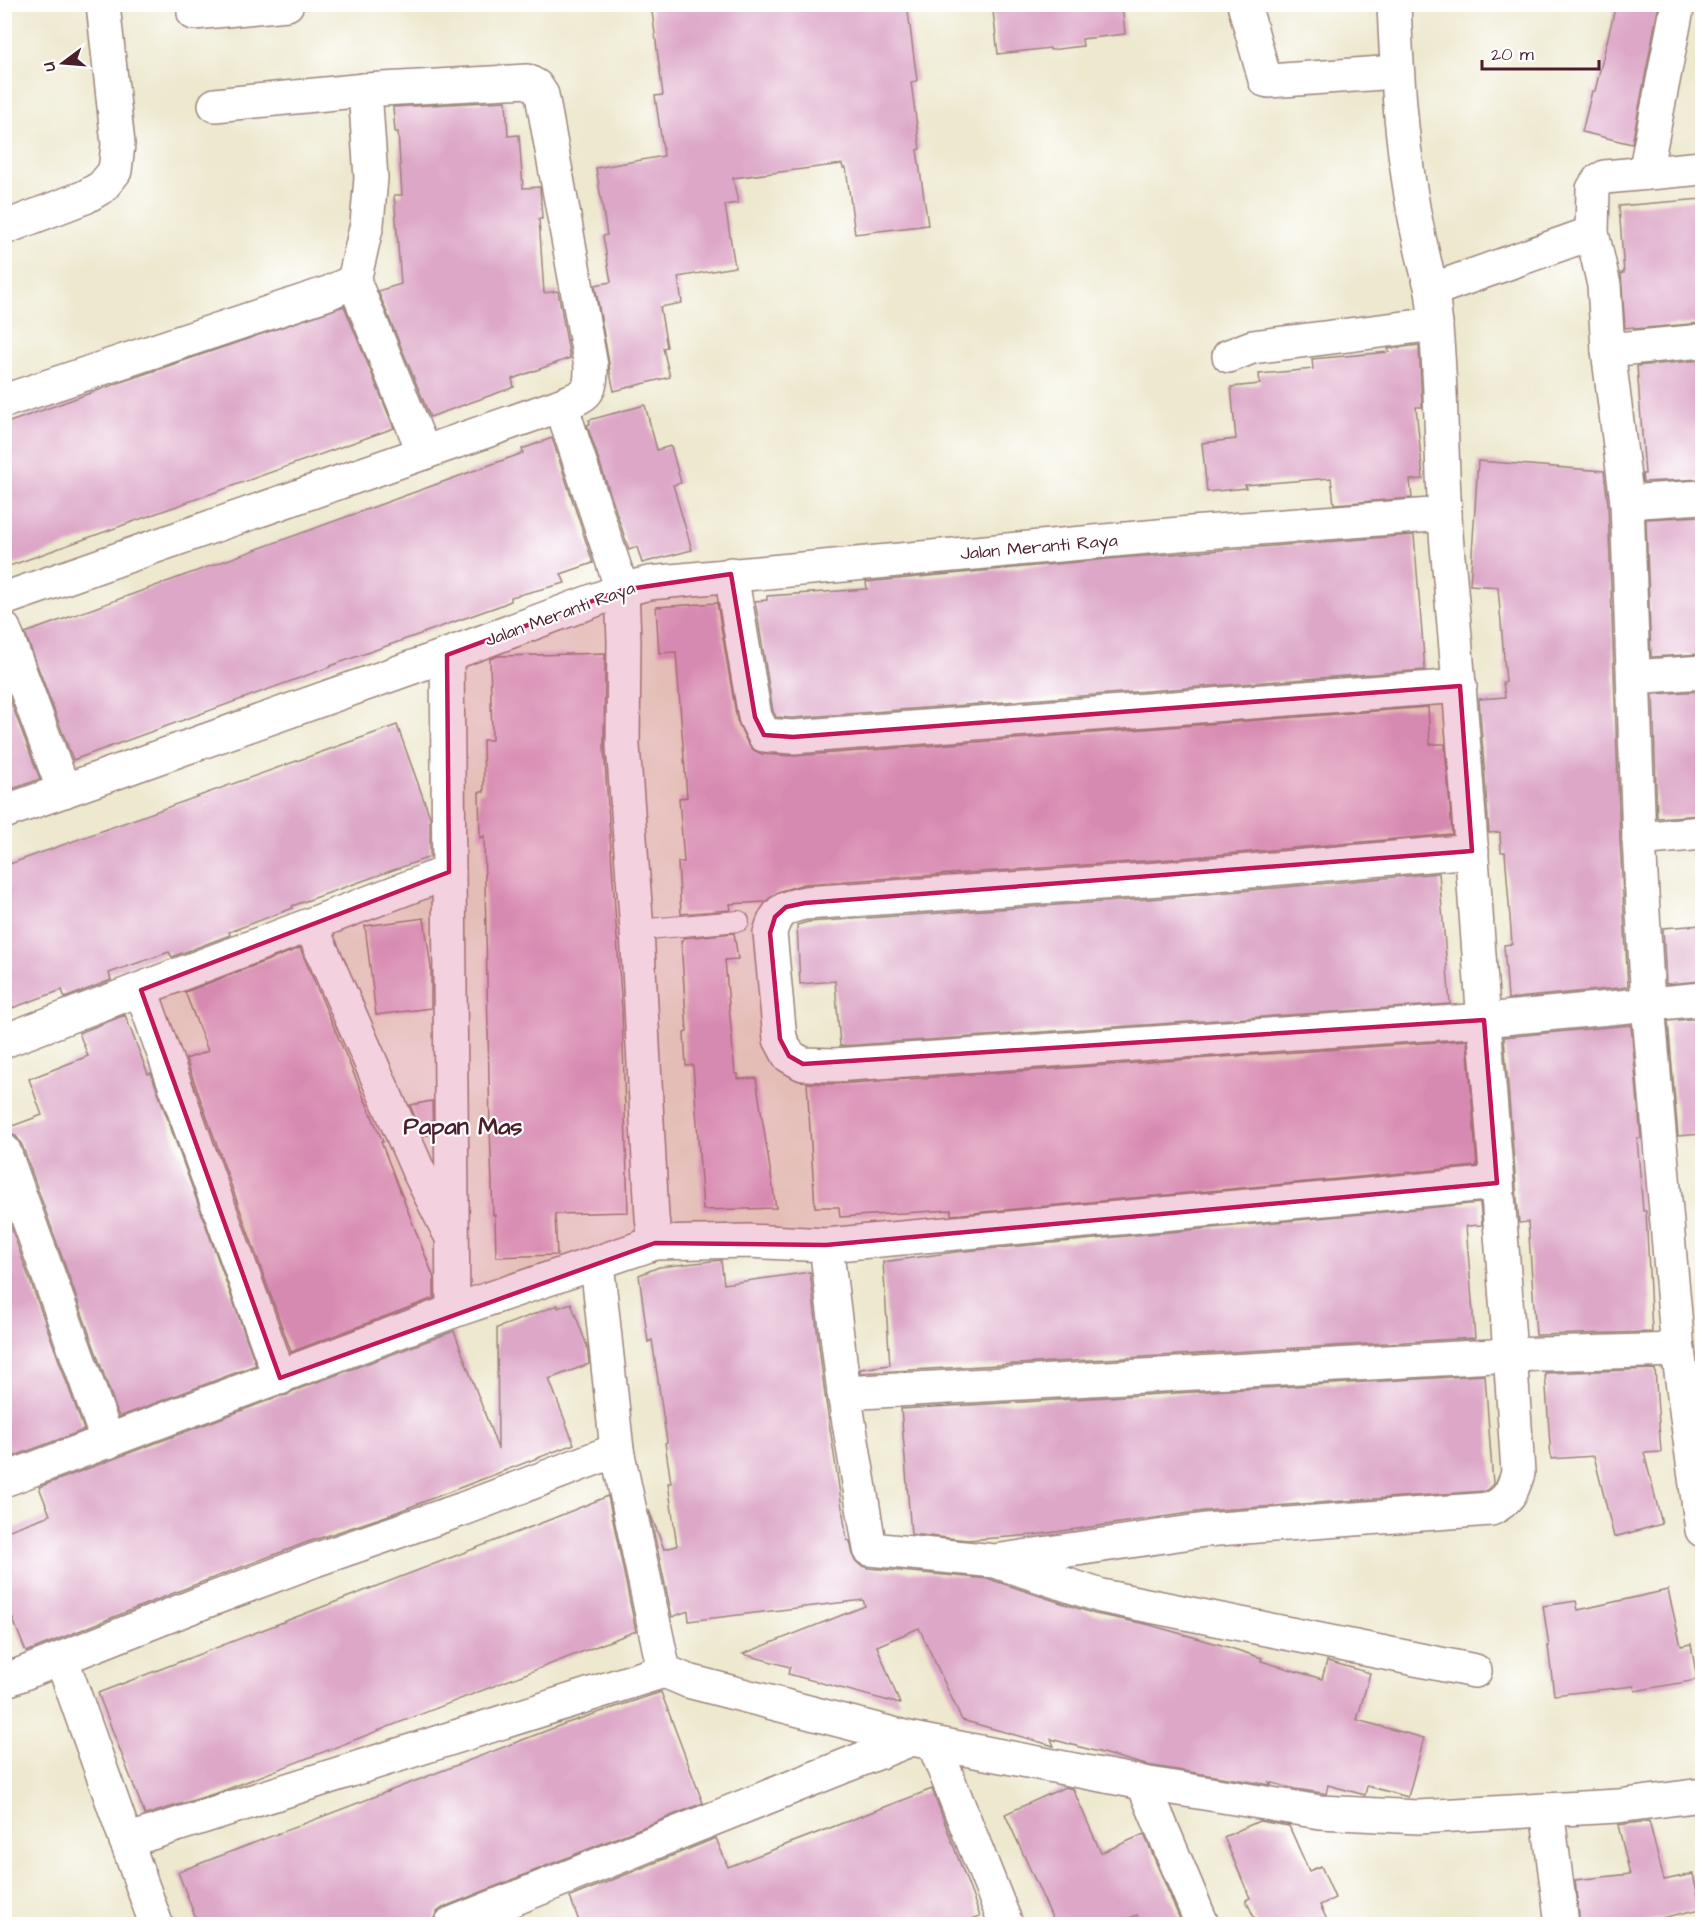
<svg xmlns="http://www.w3.org/2000/svg" width="1707" height="1929" font-family="'Architects Daughter',sans-serif">
  <rect width="100%" height="100%" fill="#fff"/>
  <filter id="ink" filterUnits="userSpaceOnUse"><feTurbulence type="fractalNoise" baseFrequency=".0167" numOctaves="2"/><feDisplacementMap in="SourceGraphic" scale="12" xChannelSelector="R" yChannelSelector="G"/><feConvolveMatrix kernelMatrix="1 2 1 2 8 2 1 2 1" color-interpolation-filters="sRGB"/></filter>
  <filter id="wash" filterUnits="userSpaceOnUse"><feTurbulence type="fractalNoise" baseFrequency=".008" numOctaves="4" result="noise"/><feDisplacementMap in="SourceGraphic" scale="24" xChannelSelector="R" yChannelSelector="G"/><feGaussianBlur stdDeviation="1.35" result="paint"/><feColorMatrix in="noise" values="0 0 0 0 0 0 0 0 0 0 0 0 0 0 0 0 0 1.4 0 .05"/><feComposite in="paint" operator="in"/></filter>
  <g filter="url(#wash)">
    <rect width="100%" height="100%" fill="#ede8ce"/>
    <g id="blocks">
      <g fill="#dda7c7">
        <polygon points="651,4 907,4 917,81 911,82 920,149 917,150 928,225 855,234 846,168 843,168 842,164 733,178 738,203 725,205 735,267 678,277 682,303 660,307 667,347 663,348 670,377 614,391 610,373 609,363 595,285 611,282 603,236 607,235 596,168 664,156 655,96 663,95"/>
        <polygon points="1052,4 1122,4 1125,34 1082,39 1083,46 1050,50 1050,48 998,54 993,11"/>
        <polygon points="1616,4 1659,4 1632,144 1582,132 1592,91 1595,91"/>
        <polygon points="506,101 508,136 519,135 523,188 540,187 542,219 539,219 544,293 558,291 570,358 512,379 514,387 430,417 378,291 401,284 394,195 402,195 398,132 395,132 393,107"/>
        <polygon points="1702,199 1702,323 1634,329 1634,327 1625,328 1621,273 1624,273 1619,206"/>
        <polygon points="344,306 394,428 4,568 4,424 121,382"/>
        <polygon points="1419,345 1422,407 1416,407 1423,479 1410,480 1412,498 1334,504 1331,478 1245,485 1246,488 1207,492 1202,443 1236,439 1231,387 1260,384 1259,374 1313,369 1312,359 1389,352 1388,349"/>
        <polygon points="1702,360 1702,479 1643,482 1642,474 1645,474 1637,366"/>
        <polygon points="645,405 657,450 671,446 681,483 673,485 692,550 642,563 637,547 629,550 587,425 590,424 589,420"/>
        <polygon points="552,438 593,563 561,574 565,583 511,597 511,601 499,606 330,666 330,667 73,760 25,633 523,453 522,449"/>
        <polygon points="1478,461 1604,471 1608,504 1620,840 1628,987 1508,999 1504,945 1512,944 1505,852 1501,852 1500,832 1489,833 1479,699 1505,697 1503,682 1506,682 1498,587 1470,585"/>
        <polygon points="1702,516 1702,654 1651,657 1646,519"/>
        <polygon points="1414,535 1425,670 793,718 776,717 773,711 755,601 767,600 767,596 867,589 866,582 1108,559"/>
        <polygon points="717,603 737,720 748,744 753,750 762,754 794,756 1428,707 1430,744 1445,744 1452,834 1159,860 804,884 778,892 765,902 730,904 731,910 681,914 678,862 684,862 679,798 687,797 681,719 676,652 659,653 656,607"/>
        <polygon points="605,653 604,747 622,1011 628,1212 555,1214 557,1255 496,1257 495,1215 493,1215 490,1127 484,836 480,838 479,792 484,792 483,740 492,740 490,659 498,656"/>
        <polygon points="4,684 40,779 4,792"/>
        <polygon points="1702,691 1702,815 1657,818 1653,694"/>
        <polygon points="397,725 430,817 430,857 292,906 293,908 229,932 230,935 172,957 169,952 109,973 111,980 65,998 62,990 4,1011 4,866"/>
        <polygon points="1439,873 1450,1004 840,1046 835,981 800,984 797,925 808,922 1162,898"/>
        <polygon points="424,918 431,968 431,1008 376,1015 365,926"/>
        <polygon points="1702,925 1702,981 1666,984 1663,928"/>
        <polygon points="734,933 738,959 725,960 735,1074 738,1074 738,1079 756,1078 776,1208 703,1210 693,1065 686,1066 684,1033 687,1032 681,941 683,940 683,938"/>
        <polygon points="300,948 383,1142 381,1142 434,1278 434,1298 291,1352 186,1059 208,1051 185,992"/>
        <polygon points="125,1015 148,1074 151,1073 256,1365 119,1417 22,1145 16,1136 4,1133 4,1129 42,1115 29,1079 88,1056 79,1033"/>
        <polygon points="1702,1018 1702,1134 1678,1136 1668,1021"/>
        <polygon points="1631,1025 1641,1138 1637,1138 1643,1211 1646,1211 1652,1332 1536,1335 1528,1222 1519,1223 1504,1037"/>
        <polygon points="1467,1040 1477,1166 951,1215 951,1210 840,1217 839,1207 815,1207 807,1083 836,1084"/>
        <polygon points="432,1101 433,1134 423,1136 410,1105"/>
        <polygon points="1480,1203 1482,1225 1466,1226 1475,1338 860,1373 860,1369 890,1365 883,1262 955,1252"/>
        <polygon points="4,1208 84,1430 4,1460"/>
        <polygon points="721,1260 724,1284 810,1272 825,1395 847,1540 850,1541 854,1559 860,1565 868,1568 989,1579 1095,1614 1146,1624 1218,1644 1262,1658 1261,1661 1322,1679 1327,1661 1370,1673 1357,1720 1424,1738 1408,1797 1367,1786 1365,1795 1328,1785 1326,1794 1322,1793 1295,1789 1269,1782 1271,1785 1146,1765 1051,1739 1054,1746 962,1720 919,1628 877,1646 900,1704 788,1674 790,1667 743,1654 865,1606 863,1600 689,1621 688,1611 672,1617 649,1510 664,1549 677,1546 668,1483 671,1483 665,1443 667,1442 652,1340 648,1342 639,1275 659,1267"/>
        <polygon points="571,1303 587,1346 589,1364 549,1379 574,1444 389,1515 308,1542 189,1587 26,1652 4,1597 4,1532 50,1515 39,1487 280,1396 287,1395 293,1391 454,1331 498,1449 497,1328 558,1305 558,1308"/>
        <polygon points="1655,1369 1661,1452 1644,1453 1662,1524 1614,1537 1594,1456 1551,1459 1545,1373"/>
        <polygon points="1485,1375 1493,1484 1486,1491 1204,1511 1034,1535 967,1540 911,1534 901,1409"/>
        <polygon points="608,1496 636,1631 220,1792 145,1815 98,1693 549,1520"/>
        <polygon points="1668,1590 1681,1646 1691,1644 1697,1680 1635,1691 1634,1686 1554,1695 1548,1646 1549,1646 1543,1606 1576,1601 1578,1610"/>
        <polygon points="661,1692 703,1803 444,1907 437,1912 433,1921 423,1924 198,1924 178,1872 564,1724"/>
        <polygon points="1065,1787 1073,1789 1101,1853 1144,1834 1182,1924 1141,1924 1137,1915 1114,1924 1055,1924 1005,1814"/>
        <polygon points="932,1789 980,1916 959,1924 580,1924 570,1897 716,1838 728,1867"/>
        <polygon points="1259,1821 1289,1826 1309,1871 1321,1866 1335,1898 1320,1905 1329,1924 1257,1924 1246,1900 1250,1898 1224,1837"/>
        <polygon points="1649,1821 1664,1880 1693,1874 1701,1909 1635,1924 1580,1924 1575,1880 1630,1874 1618,1825"/>
      </g>
    </g>
  </g>
  <g filter="url(#ink)">
    <use href="#blocks" fill-opacity="0" stroke="#9c847c" stroke-width="1.5"/>
    <g fill="none" stroke-linecap="round" stroke-linejoin="round">
      <g stroke="#9c847c" stroke-width="22">
        <polyline id="service" points="637,930 739,921"/>
      </g>
      <g stroke="#9c847c" stroke-width="36">
        <g id="minor">
          <polyline points="1244,4 1265,80 1269,81 1396,72"/>
          <path d="M1394,4C1398,102 1405,196 1432,290"/>
          <polyline points="194,13 287,4"/>
          <polyline points="215,105 365,90"/>
          <polyline points="1702,168 1605,177 1599,180 1593,189 1592,233 1604,285 1608,350 1627,502 1639,839 1648,1004 1678,1350 1702,1530"/>
          <polyline points="1645,173 1678,4"/>
          <polyline points="4,228 85,197 102,187 115,171 118,144 103,4"/>
          <polyline points="354,281 424,453"/>
          <polyline points="1608,350 1702,341"/>
          <polyline points="1229,356 1252,347 1436,324"/>
          <path d="M4,401L328,293L354,281L367,224L371,178L365,90L527,81L536,86L542,95L591,366C591,395 587,394 561,405L4,599"/>
          <polyline points="1627,502 1702,497"/>
          <polyline points="731,574 755,717 764,735 793,737 1460,686"/>
          <polyline points="4,629 64,791"/>
          <polyline points="447,655 453,1311"/>
          <polyline points="1634,677 1702,672"/>
          <polyline points="4,812 447,655 622,590 649,583 1191,533 1445,514"/>
          <polyline points="1639,839 1702,833"/>
          <path d="M1472,851L1160,879L805,903C782,908 776,911 770,933L780,1039L789,1056L803,1064L835,1065L1484,1020L1702,999"/>
          <polyline points="311,926 418,1170 449,1232"/>
          <polyline points="141,990 280,1378"/>
          <polyline points="4,1041 449,872"/>
          <polyline points="4,1151 108,1442"/>
          <polyline points="655,1243 748,1241 826,1245 1497,1183"/>
          <path d="M826,1245L844,1393L870,1549L995,1561L1205,1530L1491,1509C1509,1500 1512,1492 1518,1473C1509,1323 1496,1172 1484,1022C1472,863 1462,704 1447,546C1440,461 1443,375 1432,290L1592,233"/>
          <polyline points="597,1263 617,1450 664,1671 688,1681 912,1739"/>
          <polyline points="844,1393 1511,1355 1678,1350"/>
          <polyline points="4,1480 453,1311 655,1243 652,1217 637,930 623,746 624,641 622,590 561,405"/>
          <polyline points="1001,1563 1101,1596 1475,1671"/>
          <polyline points="62,1660 156,1924"/>
          <polyline points="4,1681 196,1605 315,1560 463,1509 617,1450"/>
          <polyline points="934,1744 1006,1924"/>
          <polyline points="1143,1783 1202,1924"/>
          <polyline points="1547,1810 1562,1924"/>
          <polyline points="126,1841 664,1671"/>
          <polyline points="451,1924 912,1739 1143,1783 1320,1812 1418,1817 1618,1806 1702,1795"/>
        </g>
      </g>
      <use href="#service" stroke="#fff" stroke-width="20"/>
      <use href="#minor" stroke="#fff" stroke-width="33"/>
    </g>
  </g>
  <path fill="#c2185b" fill-opacity="0.2" stroke="#c2185b" stroke-width="4.5" stroke-linejoin="round" d="M731,574L755,717L764,735L793,737L1460,686L1472,851L805,903L786,907L775,917L770,933L780,1039L789,1056L803,1064L1484,1020L1497,1183L826,1245L655,1243L280,1378L141,990L449,872L447,655L622,590Z"/>
  <g text-anchor="middle" dominant-baseline="central" stroke-width="4.5" stroke-linejoin="round" paint-order="stroke">
    <g font-size="18" fill="#4a1f2b" stroke="#fff">
      <text transform="translate(1039 547) rotate(-5)">Jalan Meranti Raya</text>
      <text transform="translate(560 614) rotate(-20)">Jalan Meranti Raya</text>
    </g>
    <g font-size="24" font-weight="bold" fill="#4a1f2b" stroke="#fff">
      <text x="463" y="1127">Papan Mas</text>
    </g>
  </g>
  <rect width="1707" height="1929" fill="none" stroke="#fff" stroke-width="24"/>
  <g transform="translate(63 63) rotate(254)" stroke="#ffffff" stroke-width="4.5" paint-order="stroke">
  <path d="M0-4.5L10 22L0 15L-10 22Z" fill="#4a1f2b"/>
  <text y="-9" font-size="16" font-weight="bold" text-anchor="middle" fill="#4a1f2b">U</text>
  </g>
  <path d="M1482 60v9h117v-9" fill="none" stroke="#4a1f2b" stroke-width="3"/>
  <text x="1491" y="60" font-size="18" fill="#4a1f2b" stroke="#ffffff" stroke-width="4.5" paint-order="stroke">20 m</text>
</svg>
